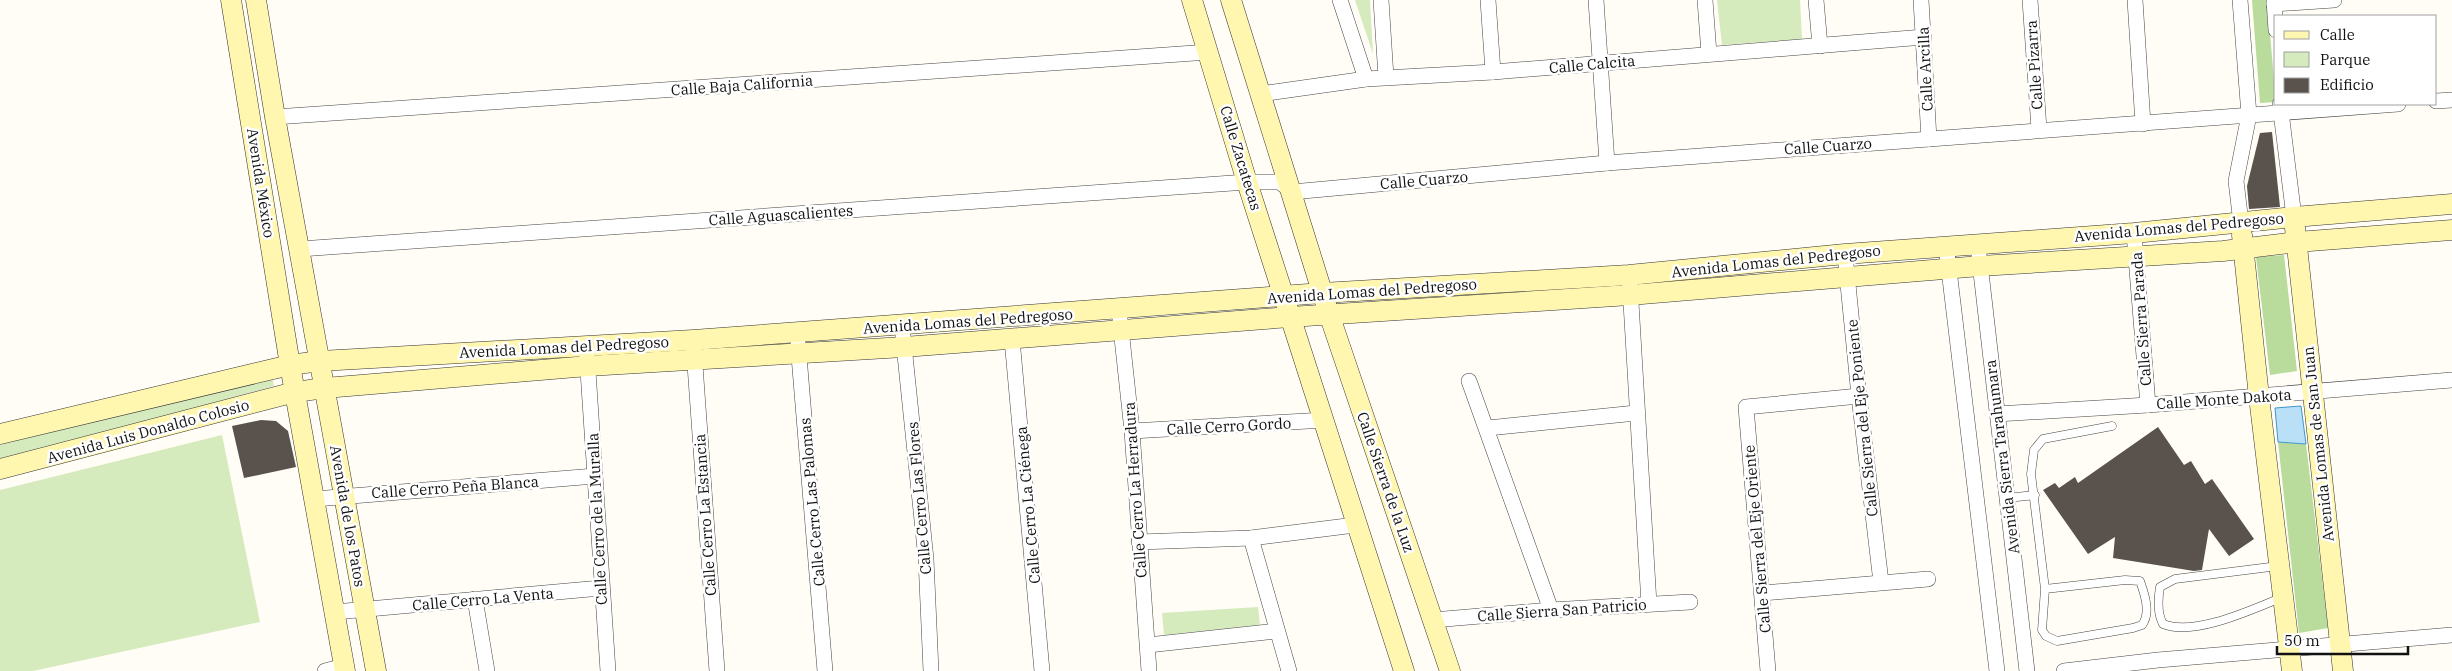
<svg xmlns="http://www.w3.org/2000/svg" width="2452" height="671" font-family="'IBM Plex Serif',serif">
  <rect width="100%" height="100%" fill="#fffdf5"/>
  <g fill="#d5ebbd">
    <polygon points="1355,0 1370,0 1373,54"/>
    <polygon points="1717,0 1800,0 1802,39 1722,45"/>
    <polygon points="272,376 274,386 0,461 0,445"/>
    <polygon points="222,435 260,622 33,671 0,671 0,490"/>
    <polygon points="1258,607 1260,625 1164,635 1162,613"/>
  </g>
  <g fill="#b9dc9c">
    <polygon points="2252,0 2267,0 2276,102 2260,103"/>
    <polygon points="2284,255 2297,371 2270,375 2256,257"/>
    <polygon points="2278,442 2306,444 2328,628 2299,633"/>
  </g>
  <polygon fill="#b9e0f7" stroke="#3f96cf" points="2301,406 2306,444 2278,442 2275,408"/>
  <g fill="#5a524d">
    <polygon points="2272,132 2280,207 2249,209 2247,186 2260,133"/>
    <polygon points="261,420 276,421 288,431 296,467 244,478 232,426"/>
    <polygon points="2158,427 2184,465 2191,461 2205,484 2212,479 2254,539 2229,556 2209,529 2202,570 2194,571 2113,558 2115,537 2088,554 2043,490 2055,483 2059,488 2075,477 2078,483"/>
  </g>
  <g fill="none" stroke-linecap="round" stroke-linejoin="round">
    <g stroke="#444" stroke-width="9">
      <g id="lane">
        <polyline points="2007,498 2035,495"/>
        <path d="M2278,566L2175,579L2160,587C2158,599 2157,613 2163,624C2194,637 2253,609 2283,597"/>
        <path d="M2045,589L2125,580L2140,581C2145,595 2151,613 2142,625L2133,628L2057,641L2046,636L2042,630L2045,589L2031,474L2034,450L2043,439L2112,426"/>
      </g>
    </g>
    <g stroke="#444" stroke-width="16">
      <g id="street">
        <polyline points="1340,0 1366,79"/>
        <polyline points="1381,0 1386,77"/>
        <polyline points="1488,0 1493,72"/>
        <polyline points="1596,0 1607,163"/>
        <polyline points="1705,0 1709,54"/>
        <polyline points="1816,0 1820,46"/>
        <polyline points="1921,0 1929,139"/>
        <polyline points="2030,0 2039,129"/>
        <polyline points="2135,0 2143,124"/>
        <polyline points="2240,0 2249,115 2236,181 2241,223"/>
        <polyline points="2274,0 2276,30"/>
        <polyline points="2274,4 2334,0"/>
        <polyline points="1260,94 1366,79 1493,72 1924,37"/>
        <polyline points="2436,101 2452,100"/>
        <polyline points="2280,104 2294,217"/>
        <polyline points="275,117 1209,52"/>
        <polyline points="2134,233 2148,405"/>
        <polyline points="1946,245 1997,671"/>
        <polyline points="300,249 1247,182 1280,182 1292,192 1607,163 2398,104"/>
        <polyline points="1845,254 1859,396 1881,582"/>
        <polyline points="1979,255 2027,671"/>
        <polyline points="1630,286 1649,604"/>
        <polyline points="1119,310 1132,431 1149,671"/>
        <polyline points="902,326 926,559 931,671"/>
        <polyline points="1012,339 1042,671"/>
        <polyline points="798,344 825,671"/>
        <polyline points="694,351 717,671"/>
        <polyline points="587,356 608,671"/>
        <polyline points="1469,381 1551,610"/>
        <polyline points="1997,414 2148,405 2452,380"/>
        <polyline points="1488,428 1636,413"/>
        <polyline points="1132,431 1325,420"/>
        <polyline points="315,499 595,476"/>
        <polyline points="1251,538 1289,671"/>
        <polyline points="1139,542 1251,538 1355,525"/>
        <polyline points="1763,593 1928,579"/>
        <polyline points="475,599 487,671"/>
        <polyline points="335,612 601,588"/>
        <polyline points="1433,620 1551,610 1690,602"/>
        <polyline points="1148,645 1277,631"/>
        <polyline points="325,671 344,666"/>
        <polyline points="1768,671 1746,407 1859,396"/>
        <polyline points="2064,671 2158,660 2452,635"/>
      </g>
    </g>
    <g stroke="#333" stroke-width="21">
      <g id="secondary">
        <polyline points="231,0 290,365 345,671"/>
        <polyline points="256,0 275,117 376,671"/>
        <polyline points="1192,0 1247,182 1404,671"/>
        <polyline points="1231,0 1329,314 1450,671"/>
        <polyline points="2295,228 2343,671"/>
        <polyline points="2242,235 2259,397 2292,671"/>
        <polyline points="0,434 290,365 320,361 693,340 1322,293 1629,275 1845,254 2134,233 2294,217 2452,204"/>
        <polyline points="0,469 295,392 325,388 588,366 904,347 1290,317 1630,295 1980,266 2223,251 2297,242 2452,230"/>
      </g>
    </g>
    <use href="#lane" stroke="#fff" stroke-width="8"/>
    <use href="#street" stroke="#fff" stroke-width="15"/>
    <use href="#secondary" stroke="#fff6b0" stroke-width="20"/>
  </g>
  <g text-anchor="middle" dominant-baseline="central" stroke-width="5" stroke-linejoin="round" paint-order="stroke">
    <g font-size="15" fill="#111" stroke="#fff">
      <text transform="translate(1592 64) rotate(-5)">Calle Calcita</text>
      <text transform="translate(2034 65) rotate(-94)">Calle Pizarra</text>
      <text transform="translate(1925 69) rotate(-93)">Calle Arcilla</text>
      <text transform="translate(742 85) rotate(-4)">Calle Baja California</text>
      <text transform="translate(1828 146) rotate(-4)">Calle Cuarzo</text>
      <text transform="translate(1241 158) rotate(73)">Calle Zacatecas</text>
      <text transform="translate(1424 180) rotate(-5)">Calle Cuarzo</text>
      <text transform="translate(261 183) rotate(81)">Avenida México</text>
      <text transform="translate(781 215) rotate(-4)">Calle Aguascalientes</text>
      <text transform="translate(2179 227) rotate(-5)">Avenida Lomas del Pedregoso</text>
      <text transform="translate(1776 261) rotate(-6)">Avenida Lomas del Pedregoso</text>
      <text transform="translate(1372 291) rotate(-4)">Avenida Lomas del Pedregoso</text>
      <text transform="translate(2141 319) rotate(-94)">Calle Sierra Parada</text>
      <text transform="translate(968 321) rotate(-4)">Avenida Lomas del Pedregoso</text>
      <text transform="translate(564 347) rotate(-3)">Avenida Lomas del Pedregoso</text>
      <text transform="translate(2224 399) rotate(-4)">Calle Monte Dakota</text>
      <text transform="translate(1862 418) rotate(-96)">Calle Sierra del Eje Poniente</text>
      <text transform="translate(1229 426) rotate(-3)">Calle Cerro Gordo</text>
      <text transform="translate(148 431) rotate(-15)">Avenida Luis Donaldo Colosio</text>
      <text transform="translate(2318 444) rotate(-96)">Avenida Lomas de San Juan</text>
      <text transform="translate(2002 457) rotate(-97)">Avenida Sierra Tarahumara</text>
      <text transform="translate(1386 482) rotate(71)">Calle Sierra de la Luz</text>
      <text transform="translate(455 487) rotate(-4)">Calle Cerro Peña Blanca</text>
      <text transform="translate(1135 490) rotate(-94)">Calle Cerro La Herradura</text>
      <text transform="translate(919 498) rotate(-95)">Calle Cerro Las Flores</text>
      <text transform="translate(812 502) rotate(-95)">Calle Cerro Las Palomas</text>
      <text transform="translate(1028 505) rotate(-95)">Calle Cerro La Ciénega</text>
      <text transform="translate(705 515) rotate(-94)">Calle Cerro La Estancia</text>
      <text transform="translate(348 516) rotate(80)">Avenida de los Patos</text>
      <text transform="translate(597 519) rotate(-93)">Calle Cerro de la Muralla</text>
      <text transform="translate(1757 539) rotate(-95)">Calle Sierra del Eje Oriente</text>
      <text transform="translate(483 599) rotate(-5)">Calle Cerro La Venta</text>
      <text transform="translate(1562 610) rotate(-4)">Calle Sierra San Patricio</text>
    </g>
  </g>
  <rect x="2274" y="15" width="162" height="90" fill="#ffffff" stroke="#a0a0a0"/>
  <rect x="2284" y="31" width="25" height="8" fill="#fff6b0" stroke="#a0a0a0"/>
  <text x="2320" y="40" font-size="15" fill="#111111">Calle</text>
  <rect x="2284" y="52" width="25" height="15" fill="#d5ebbd" stroke="#a0a0a0"/>
  <text x="2320" y="65" font-size="15" fill="#111111">Parque</text>
  <rect x="2284" y="78" width="25" height="15" fill="#5a524d" stroke="#a0a0a0"/>
  <text x="2320" y="90" font-size="15" fill="#111111">Edificio</text>
  <path d="M2277 646v8h131v-8" fill="none" stroke="#111111" stroke-width="2.5"/>
  <text x="2284" y="646" font-size="15" fill="#111111" stroke="#ffffff" stroke-width="4" paint-order="stroke">50 m</text>
</svg>
